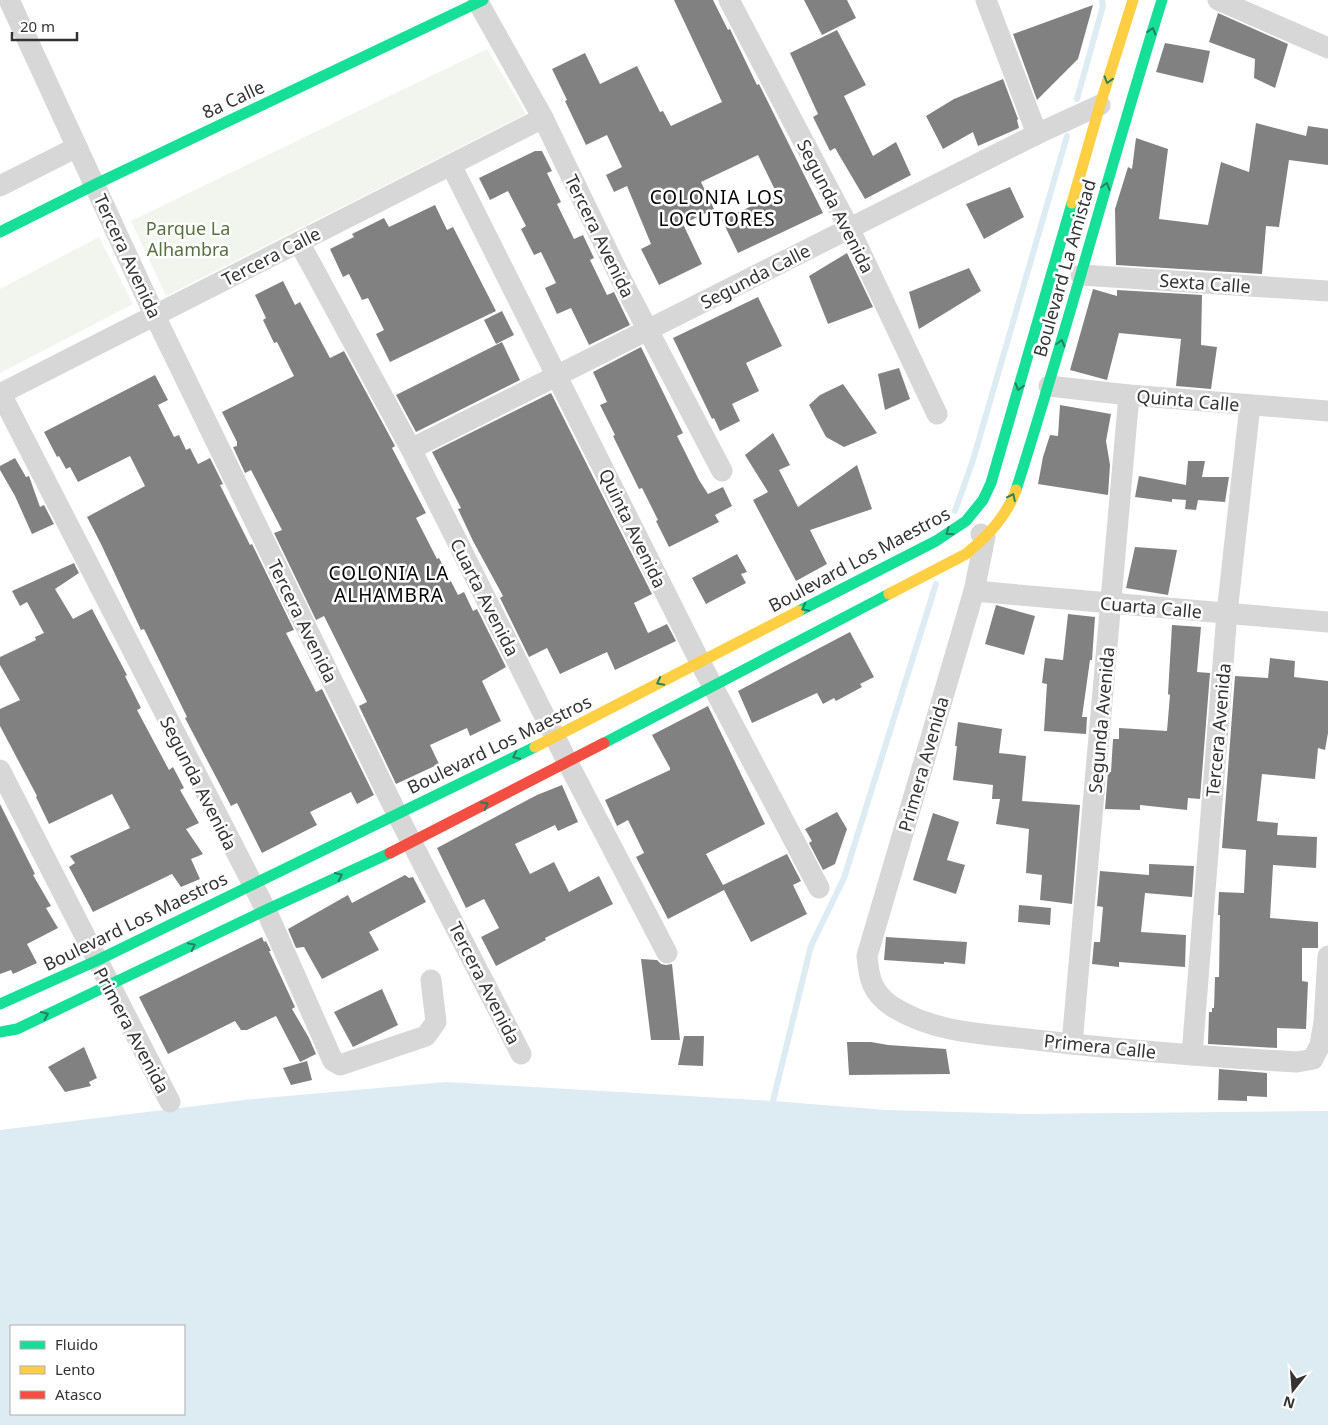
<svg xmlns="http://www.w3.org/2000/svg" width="1328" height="1425" font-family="'Noto Sans',sans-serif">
  <rect width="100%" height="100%" fill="#fff"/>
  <g fill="#f1f5ed">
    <polygon points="487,49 526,114 166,296 131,221"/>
    <polygon points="99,237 133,304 0,373 0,289"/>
  </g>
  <path fill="#ddebf3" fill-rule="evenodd" d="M446,1082L773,1101L886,1110L1026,1114L1328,1111V1425H0V1130L253,1099ZM11,1326H184V1414H11Z"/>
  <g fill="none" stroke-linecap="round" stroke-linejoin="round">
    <g stroke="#ddebf3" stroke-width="6">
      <polyline points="1077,99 1103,6 1102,0"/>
      <polyline points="955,511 973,460 1067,136"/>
      <polyline points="773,1101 811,946 844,878 936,584"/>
    </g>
  </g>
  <g fill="#818181">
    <polygon points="674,0 713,0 728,30 730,29 757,85 759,84 823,213 738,253 722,220 777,194 758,155 701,182 714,209 683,224 702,264 659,285 641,249 651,244 627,186 614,192 606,175 622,167 607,135 586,145 565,101 567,100 552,69 585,53 600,84 637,66 660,112 663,111 671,126 722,102"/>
    <polygon points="804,0 847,0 856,18 822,35"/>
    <polygon points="1093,5 1078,59 1037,100 1013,34"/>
    <polygon points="1218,13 1288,44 1275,88 1254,78 1255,59 1209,42"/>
    <polygon points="837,30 866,85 844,96 873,156 896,142 911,175 865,199 835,148 830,151 813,117 818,114 790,53"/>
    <polygon points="1165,43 1210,51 1203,83 1156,72"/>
    <polygon points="1003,79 1018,119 1017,120 1019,128 978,146 973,132 943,149 926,116 954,99"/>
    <polygon points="1256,123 1306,136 1308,126 1328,129 1328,165 1289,160 1279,227 1266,226 1262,274 1116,265 1115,209 1128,167 1132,169 1136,138 1168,149 1159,219 1208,225 1221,162 1249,172"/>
    <polygon points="535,151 542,151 552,171 547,173 561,202 557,204 574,239 583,235 594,258 590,260 607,295 614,292 630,325 589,345 571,308 557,314 545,288 556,283 541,252 534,255 521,229 526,226 508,191 490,200 479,178"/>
    <polygon points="1010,187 1024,217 984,239 966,204"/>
    <polygon points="435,205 447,230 453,227 496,311 390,362 376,334 384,330 368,298 362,300 349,274 343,277 330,249 354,237 352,234 384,218 389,227"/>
    <polygon points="847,253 873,307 828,324 809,276"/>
    <polygon points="969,268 981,291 919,329 909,292"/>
    <polygon points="283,281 295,305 300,302 330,358 344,351 395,446 392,448 426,513 416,518 437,559 439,558 458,595 464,592 473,611 477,609 506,667 482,681 501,721 470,736 467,728 430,745 439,764 396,784 359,706 367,702 324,616 316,620 274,533 282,530 251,470 245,473 233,447 237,446 237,442 222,412 294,376 277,342 274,343 263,320 266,318 255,295"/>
    <polygon points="1093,289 1117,296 1117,290 1202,295 1201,345 1217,347 1211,389 1176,386 1181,339 1119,333 1107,380 1070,370"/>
    <polygon points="758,297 782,346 746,363 759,391 732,404 740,421 720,431 714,418 712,419 673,338"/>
    <polygon points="502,311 514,335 496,344 484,320"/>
    <polygon points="502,342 520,380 416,432 396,395"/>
    <polygon points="641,347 683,433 677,436 699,480 708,494 723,487 732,506 715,515 719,522 669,547 656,521 658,520 642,488 639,489 613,436 615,435 600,405 607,402 593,372"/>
    <polygon points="899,368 910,399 885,410 878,374"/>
    <polygon points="155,375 168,400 158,405 174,437 179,435 186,450 190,448 198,464 210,458 223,484 220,485 250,545 252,544 294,630 286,633 316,692 322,689 374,795 357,804 351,792 310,812 317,825 262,853 237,803 231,806 217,779 185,718 187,717 144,629 141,630 101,544 87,517 145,486 130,456 78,482 70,467 66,469 59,456 57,457 44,432"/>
    <polygon points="843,384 877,433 844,447 826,437 809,405 820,395"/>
    <polygon points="551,393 652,594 634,603 648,633 667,624 676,641 615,670 607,652 560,674 547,648 529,657 500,598 503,596 473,541 458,509 461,508 432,452"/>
    <polygon points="1060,405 1111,414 1106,441 1110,465 1108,495 1038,484 1043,457 1050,435 1058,436"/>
    <polygon points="773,433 790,465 779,470 798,507 857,465 872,509 810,530 827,564 796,581 753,500 768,492 745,455"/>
    <polygon points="15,458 26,477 29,476 40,507 44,505 54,524 32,534 15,496 0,470 0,466"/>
    <polygon points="1188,461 1205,461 1202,477 1229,477 1225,502 1198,500 1196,510 1185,509 1186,500 1172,499 1172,502 1135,497 1139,476 1186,485"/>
    <polygon points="1135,547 1177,550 1168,595 1126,588"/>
    <polygon points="737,554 747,572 741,574 746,583 706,604 692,578"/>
    <polygon points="74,563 79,573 55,589 73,619 92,609 127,675 125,676 141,708 137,710 169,770 173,767 184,788 180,790 199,823 186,829 203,854 191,859 200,879 181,887 172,874 93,912 69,867 75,863 70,856 130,828 112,794 49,824 36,797 37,796 0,726 0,709 20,700 0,665 0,657 36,640 35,637 44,633 27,602 20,606 12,591"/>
    <polygon points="996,605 1035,616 1024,655 985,644"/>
    <polygon points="1068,614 1095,617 1092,660 1090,660 1082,717 1087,717 1086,734 1044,731 1047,684 1042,683 1045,658 1063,660"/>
    <polygon points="1172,625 1201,627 1197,672 1210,673 1200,799 1188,798 1187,810 1140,805 1140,810 1105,809 1108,772 1111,772 1113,739 1119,739 1119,728 1167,731 1170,695 1168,694"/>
    <polygon points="850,632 874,677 860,684 862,687 836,701 834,698 823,704 817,693 752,723 738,691"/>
    <polygon points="1270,658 1295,661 1294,677 1328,681 1328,733 1325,750 1318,748 1315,779 1262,774 1257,821 1278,823 1277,835 1317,837 1316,868 1273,865 1270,918 1318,922 1318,948 1302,948 1302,981 1308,982 1306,1029 1277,1028 1277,1048 1208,1044 1209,1012 1212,1012 1212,1008 1214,1008 1215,977 1219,977 1220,915 1218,915 1219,892 1244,893 1246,850 1222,848 1235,676 1268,678"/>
    <polygon points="708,706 765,824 706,854 723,885 787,854 801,881 793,885 807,914 751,942 724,890 668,919 636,857 644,853 628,820 617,826 605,800 670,770 670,768 652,735"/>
    <polygon points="958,722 1002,729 999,753 1026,756 1022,801 1080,805 1072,904 1040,900 1042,875 1026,873 1029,829 996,824 1000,799 992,799 993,785 953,780 957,746 955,746"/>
    <polygon points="562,785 578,822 558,831 555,825 515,844 530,874 554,862 569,892 599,876 613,904 545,938 546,940 496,966 481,937 499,928 484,899 466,908 437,848 537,795"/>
    <polygon points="0,804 35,874 33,875 51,906 46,908 58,928 27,944 37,963 13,974 11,970 0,974"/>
    <polygon points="837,812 847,829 835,864 823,870 809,843 812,841 805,829"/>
    <polygon points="933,813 959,822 947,860 965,865 956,894 913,880"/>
    <polygon points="1149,864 1194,866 1192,897 1145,893 1141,932 1186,935 1185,967 1119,962 1119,967 1092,964 1094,942 1100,942 1103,907 1097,906 1100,871 1149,875"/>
    <polygon points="405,875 409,878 413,877 426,902 369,932 379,950 322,979 304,947 296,948 288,929 348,895 352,903"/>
    <polygon points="1019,905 1051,908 1050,925 1018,922"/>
    <polygon points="262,937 264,942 266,941 271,951 269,951 295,1007 292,1009 309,1038 316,1054 300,1062 276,1016 247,1030 241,1030 235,1021 168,1054 139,997"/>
    <polygon points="886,937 967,942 965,964 944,962 944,964 884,960"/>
    <polygon points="641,959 657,960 661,964 666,965 672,964 680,1040 651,1040"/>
    <polygon points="382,989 398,1025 353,1047 334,1012"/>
    <polygon points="684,1036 704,1036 703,1066 678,1065"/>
    <polygon points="847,1042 871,1042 888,1045 946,1049 950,1074 849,1075"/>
    <polygon points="84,1047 97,1078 89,1082 91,1086 65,1092 48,1067"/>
    <polygon points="307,1061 312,1080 291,1085 283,1068"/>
    <polygon points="1219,1069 1267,1073 1267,1097 1247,1096 1247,1101 1218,1100"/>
  </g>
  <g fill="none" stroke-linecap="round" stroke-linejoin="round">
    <g stroke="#d7d7d7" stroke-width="21">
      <polyline points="9,0 155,316 397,814 521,1054"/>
      <polyline points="729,0 849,228 937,414"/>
      <polyline points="986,0 1037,134"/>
      <polyline points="1218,0 1328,48"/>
      <polyline points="478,2 543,118 620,277 722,471"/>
      <polyline points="451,165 700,662 819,888"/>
      <polyline points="0,186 77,147"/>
      <polyline points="299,242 411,449 568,763 667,953"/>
      <polyline points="1081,275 1328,291"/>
      <polyline points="1049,386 1129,395 1328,411"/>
      <polyline points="0,394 543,118"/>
      <polyline points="1,394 266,910 333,1061 340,1065 426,1036 436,1022 431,980"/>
      <polyline points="411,449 1037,134 1100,105"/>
      <path d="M981,534L985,537L974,591L867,956C869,979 872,993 893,1007C936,1034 988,1034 1036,1040C1123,1050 1210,1057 1297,1062L1313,1059L1320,1045L1324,1022L1328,956"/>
      <polyline points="974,591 1328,622"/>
      <polyline points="0,770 170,1102"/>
      <polyline points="1072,1044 1129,395"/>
      <polyline points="1192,1055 1227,613 1250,405"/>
    </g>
    <g stroke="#16e098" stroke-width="11">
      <polyline points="0,232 96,184 483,0"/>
      <path d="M1016,490C1068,327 1111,163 1162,0"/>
      <polyline points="799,611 936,541 966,521 983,500 991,483 1072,203"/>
      <polyline points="604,743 889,594"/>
      <polyline points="0,1004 96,961 535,747"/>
      <polyline points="0,1032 17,1029 266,910 390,853"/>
    </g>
    <g stroke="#ffcf43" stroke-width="11">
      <polyline points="1072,203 1100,105 1133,0"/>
      <path d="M889,594L966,554C987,537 1007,516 1016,490"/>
      <polyline points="535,747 799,611"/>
    </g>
    <polyline stroke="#f24e42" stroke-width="11" points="390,853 604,743"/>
  </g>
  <defs><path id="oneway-chevron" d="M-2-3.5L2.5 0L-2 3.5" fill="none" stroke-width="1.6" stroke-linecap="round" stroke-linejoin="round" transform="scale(1.25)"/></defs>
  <g stroke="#268160">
    <use href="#oneway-chevron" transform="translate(1152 31) rotate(-73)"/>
    <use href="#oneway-chevron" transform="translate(1108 80) rotate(107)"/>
    <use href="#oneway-chevron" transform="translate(1106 186) rotate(-74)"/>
    <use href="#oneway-chevron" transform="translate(1061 343) rotate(-74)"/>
    <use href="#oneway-chevron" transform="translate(1019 387) rotate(106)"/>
    <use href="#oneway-chevron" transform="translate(1012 497) rotate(-65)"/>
    <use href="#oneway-chevron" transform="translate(949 532) rotate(146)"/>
    <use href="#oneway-chevron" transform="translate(805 608) rotate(153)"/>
    <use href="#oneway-chevron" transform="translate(660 682) rotate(153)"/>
    <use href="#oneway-chevron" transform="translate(516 756) rotate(154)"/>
    <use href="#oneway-chevron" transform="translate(485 805) rotate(-27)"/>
    <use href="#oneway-chevron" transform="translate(339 876) rotate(-25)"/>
    <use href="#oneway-chevron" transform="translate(192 946) rotate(-26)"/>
    <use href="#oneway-chevron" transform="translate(45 1015) rotate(-25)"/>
  </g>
  <g text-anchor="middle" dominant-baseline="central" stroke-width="5" stroke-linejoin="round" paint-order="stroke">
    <g font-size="18" fill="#333" stroke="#fff">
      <text transform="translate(233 99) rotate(-25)">8a Calle</text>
      <text transform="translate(836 206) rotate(63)">Segunda Avenida</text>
      <text transform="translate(600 236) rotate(64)">Tercera Avenida</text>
      <text transform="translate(128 256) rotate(65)">Tercera Avenida</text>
      <text transform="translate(271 256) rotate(-27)">Tercera Calle</text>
      <text transform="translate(1064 268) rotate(-74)">Boulevard La Amistad</text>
      <text transform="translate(755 276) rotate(-27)">Segunda Calle</text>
      <text transform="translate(1205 283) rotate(4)">Sexta Calle</text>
      <text transform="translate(1188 400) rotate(5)">Quinta Calle</text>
      <text transform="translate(633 528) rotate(64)">Quinta Avenida</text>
      <text transform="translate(859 559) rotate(-28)">Boulevard Los Maestros</text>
      <text transform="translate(485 597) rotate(63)">Cuarta Avenida</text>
      <text transform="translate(1151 607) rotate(5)">Cuarta Calle</text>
      <text transform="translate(303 621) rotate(64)">Tercera Avenida</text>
      <text transform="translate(1101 720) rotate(-85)">Segunda Avenida</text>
      <text transform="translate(1218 730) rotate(-85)">Tercera Avenida</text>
      <text transform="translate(499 744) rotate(-26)">Boulevard Los Maestros</text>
      <text transform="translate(923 764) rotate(-74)">Primera Avenida</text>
      <text transform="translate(199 783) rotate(63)">Segunda Avenida</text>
      <text transform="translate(135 921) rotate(-26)">Boulevard Los Maestros</text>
      <text transform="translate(485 983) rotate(63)">Tercera Avenida</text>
      <text transform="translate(132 1030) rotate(62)">Primera Avenida</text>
      <text transform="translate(1100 1046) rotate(6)">Primera Calle</text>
    </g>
    <g font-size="18" fill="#56703f" stroke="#fff">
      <text x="188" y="228">Parque La<tspan x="188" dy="21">Alhambra</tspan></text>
    </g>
    <g font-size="19" letter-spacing="1" fill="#000" stroke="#fff">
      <text x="717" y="197">COLONIA LOS<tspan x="717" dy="22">LOCUTORES</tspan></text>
      <text x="389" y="573">COLONIA LA<tspan x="389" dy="22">ALHAMBRA</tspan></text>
    </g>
  </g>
  <rect x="10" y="1325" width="175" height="90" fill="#ffffff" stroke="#adadad"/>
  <rect x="20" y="1341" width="25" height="8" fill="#16e098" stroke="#adadad"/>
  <text x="55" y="1350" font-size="15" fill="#333333">Fluido</text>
  <rect x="20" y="1366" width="25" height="8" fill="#ffcf43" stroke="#adadad"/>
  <text x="55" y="1375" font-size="15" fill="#333333">Lento</text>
  <rect x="20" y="1391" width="25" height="8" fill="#f24e42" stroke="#adadad"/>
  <text x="55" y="1400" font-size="15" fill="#333333">Atasco</text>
  <g transform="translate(1293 1390) rotate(197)" stroke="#ffffff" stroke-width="4" paint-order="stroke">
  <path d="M0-4L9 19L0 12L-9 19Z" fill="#333333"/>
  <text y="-8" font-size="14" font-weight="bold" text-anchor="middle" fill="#333333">N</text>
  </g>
  <path d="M12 32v8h65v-8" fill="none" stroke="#333333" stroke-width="2.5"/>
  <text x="20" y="32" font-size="15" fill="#333333" stroke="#ffffff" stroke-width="4" paint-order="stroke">20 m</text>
</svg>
